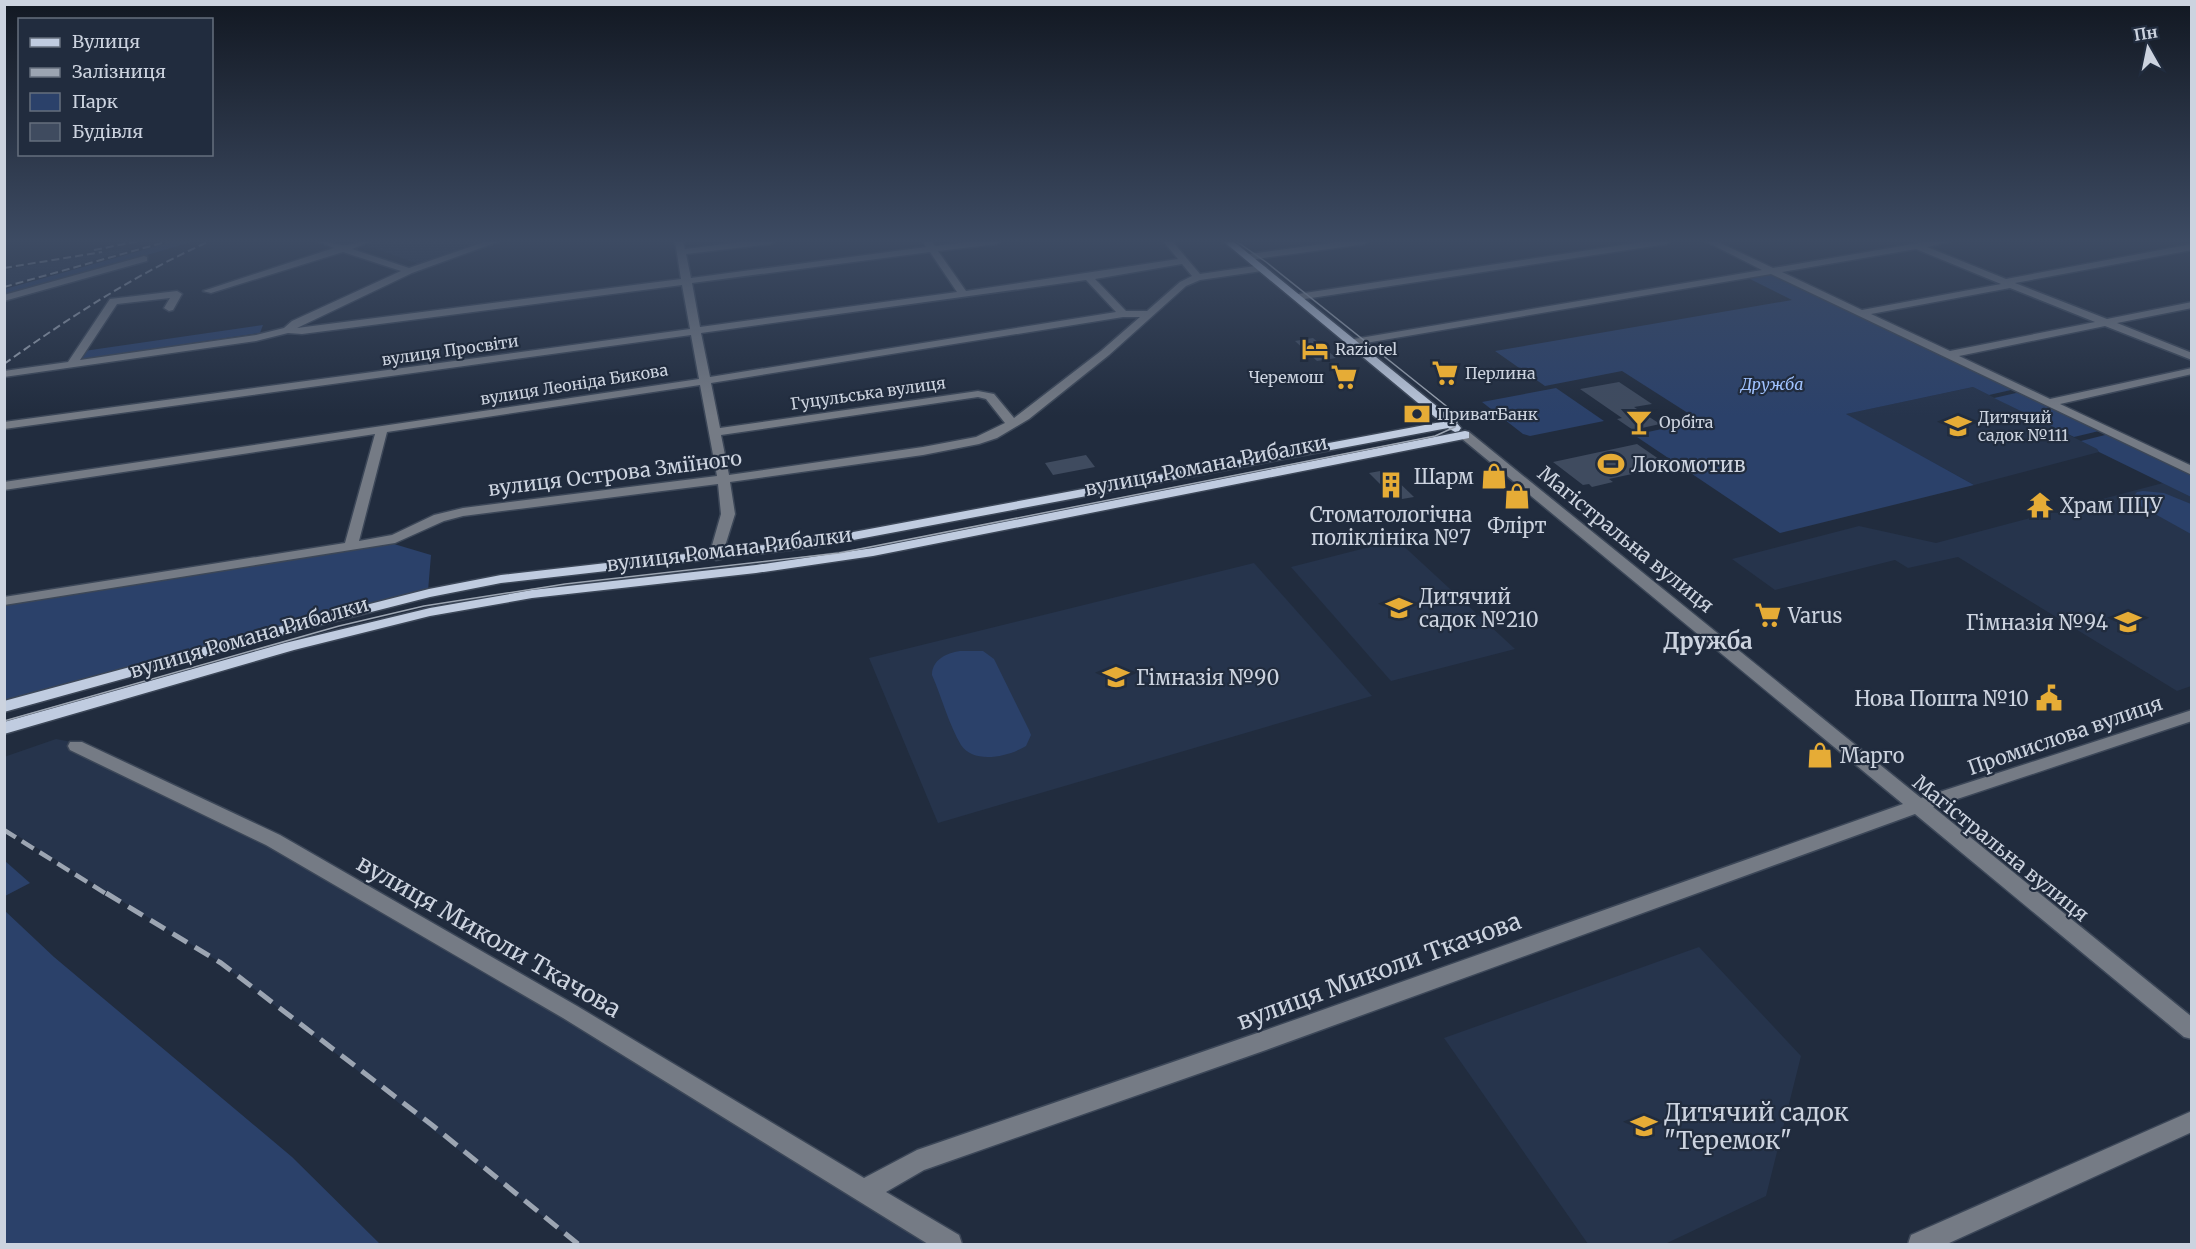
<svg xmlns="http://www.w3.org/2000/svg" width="2196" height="1249" font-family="Merriweather,serif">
  <rect width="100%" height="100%" fill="#212c3e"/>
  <g fill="#26344c">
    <polygon points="371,241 487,241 418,264 363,244"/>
    <polygon points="124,248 129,250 5,286 5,270"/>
    <polygon points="1973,387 2097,449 2099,452 1974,485 1845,414"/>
    <polygon points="2163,483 2191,497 2191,686 2177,691 1958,557 1908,568 1895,560 1775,590 1732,559 1859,526 1936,543"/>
    <polygon points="1397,540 1515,649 1391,681 1291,567"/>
    <polygon points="1254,563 1372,696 938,823 869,658"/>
    <polygon points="56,739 82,744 570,1012 948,1244 578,1244 221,963 5,828 4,757"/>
    <polygon points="1699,947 1801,1056 1766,1196 1665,1244 1588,1244 1444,1038"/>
  </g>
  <g fill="#2b416a">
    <polygon points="175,241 195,241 147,255 149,257 5,297 5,289"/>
    <polygon points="1771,274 2010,387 2011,390 1989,395 1973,387 1846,414 1974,485 1780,533 1634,435 1699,421 1691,415 1622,371 1545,386 1495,351 1792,300 1746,277"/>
    <polygon points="263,325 260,333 79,360 84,351"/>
    <polygon points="1556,388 1604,421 1530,436 1523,434 1482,402"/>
    <polygon points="2016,393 2025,394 2098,429 2099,431 2074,437 1994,398"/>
    <polygon points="2109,434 2191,474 2191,497 2099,452 2097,449 2081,441"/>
    <polygon points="2143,491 2164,493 2191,504 2191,534 2137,504 2133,497 2137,492"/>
    <polygon points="394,544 431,555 428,591 5,704 5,603"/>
    <path d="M960,651H983L994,659L1029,730L1031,735L1026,746C1010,756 974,765 961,745C949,725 942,698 932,675C932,660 946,653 960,651Z"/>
    <polygon points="5,861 30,883 5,896"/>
    <polygon points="4,910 54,957 292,1157 380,1244 5,1244"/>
  </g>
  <g fill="#3f4b5f">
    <polygon points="1313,338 1336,358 1317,361 1295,341"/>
    <polygon points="1619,382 1652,404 1634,407 1660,424 1633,430 1617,419 1622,418 1580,389"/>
    <polygon points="1637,444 1669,466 1609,479 1613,482 1592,487 1589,484 1583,485 1553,462"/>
    <polygon points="1086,455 1095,467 1053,475 1045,463"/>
    <polygon points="1386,470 1414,497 1396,500 1369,473"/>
  </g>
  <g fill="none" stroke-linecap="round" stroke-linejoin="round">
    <g stroke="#3c4758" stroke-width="3">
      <g id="minor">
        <path d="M317,241C326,241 333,244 342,245C349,246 362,241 371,241L352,249L409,268L487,241H500L412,273L297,328L681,279L675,241H683L685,249L748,241H775L771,244L686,254L691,278L926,247L923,241H931L935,246L976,241H1001L997,244L938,251L966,291L1178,259L1163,241H1172L1200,274L1262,265L1267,268L1262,271L1200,280L1186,286L1109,355L1029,419L997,438L979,444L923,455L730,482L735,514L721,559L716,560L709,556L721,514L718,484L463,516L444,521L395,543L4,605V597L345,543L375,434L4,490V482L699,379L691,335L4,429V422L690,329L682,285L302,334L288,333L256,341L4,377V371L68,362L110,299L177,291L182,294L173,310L169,311L164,308L170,298L117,304L80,360L256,335L284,328L292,321L401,271L343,252L211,293L203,291L334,248ZM930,252L957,292L700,327L692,283ZM1182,264L1192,276L1180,282L1147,311H1126L1095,279ZM1086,280L1116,312L710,377L701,333ZM1123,317H1140L1101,351L1014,418L994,394L978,391L720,428L711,383ZM700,385L717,476L463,508L434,515L392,535L359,541L387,432ZM978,397L986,399L1005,423L976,437L923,447L729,475L721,435Z"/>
        <polygon points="1345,241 1369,241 1365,244 1249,260 1244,257 1249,254"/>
        <polygon points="1649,241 1671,241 1667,244 1298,300 1293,297 1298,294"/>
        <path d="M1705,241H1716L1773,268L1931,241H1951L1927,247L2006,279L2192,244V250L2015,283L2107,319L2192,302V308L2117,323L2192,353V360L2105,326L1959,356L2050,399L2192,368V374L2060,404L2192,466V475L1771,274L1354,345L1349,342L1354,339L1762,270ZM1916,249L2001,284L1862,310L1782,272ZM2010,288L2095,322L1950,351L1871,314Z"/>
        <polygon points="144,256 147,257 147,261 4,301 4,295"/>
        <polygon points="1465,431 1469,432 1921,798 2192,710 2192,721 1933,807 2192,1017 2192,1039 2184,1037 1915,814 1266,1050 924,1170 886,1192 959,1235 962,1244 928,1244 563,1018 266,845 70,750 68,746 70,742 82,742 280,835 577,1006 864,1178 917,1150 1266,1030 1903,804 1461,438 1461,432"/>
        <polygon points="2192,1111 2192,1132 1947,1244 1908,1244 1911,1235"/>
      </g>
    </g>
    <g stroke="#3c4758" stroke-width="3">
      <g id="major">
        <polygon points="1223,241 1233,241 1455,421 1461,428 1459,431 1455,432 1448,428 816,547 501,583 430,597 281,635 4,712 4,701 271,629 429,589 501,575 816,539 1441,422"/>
        <polygon points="1465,431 1469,432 1469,438 873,556 756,573 532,598 430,616 294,650 4,734 4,722 285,643 430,608 532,590 756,565 873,548"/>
      </g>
    </g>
    <use href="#minor" fill="#757b85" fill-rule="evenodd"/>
    <use href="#major" fill="#c0cce0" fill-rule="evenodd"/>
    <polyline stroke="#9ca5b2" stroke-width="1.5" points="4,721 339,626 424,606 565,584 839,553 1435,436 1455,427 1457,422 1450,409 1266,262 1236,241"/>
    <g stroke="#9ca5b2" stroke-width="2" stroke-dasharray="8 4" stroke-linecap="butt">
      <polyline points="94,250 139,241"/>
      <polyline points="4,268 102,252"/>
      <polyline points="4,287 169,241"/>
      <path d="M4,364C70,317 136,274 210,241"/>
    </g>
    <polyline stroke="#9ca5b2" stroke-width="4.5" stroke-dasharray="14 7" stroke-linecap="butt" points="4,830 108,895"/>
    <polyline stroke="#9ca5b2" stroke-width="5" stroke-dasharray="17 9" stroke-linecap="butt" points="106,893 221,963 432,1125 578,1244"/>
  </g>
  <linearGradient id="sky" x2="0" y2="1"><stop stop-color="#121822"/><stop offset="0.58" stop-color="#3d4b63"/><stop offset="1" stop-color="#3d4b63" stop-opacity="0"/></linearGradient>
  <rect width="2196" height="416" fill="url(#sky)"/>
  <defs>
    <g id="hotel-bare" transform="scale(2.07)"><path d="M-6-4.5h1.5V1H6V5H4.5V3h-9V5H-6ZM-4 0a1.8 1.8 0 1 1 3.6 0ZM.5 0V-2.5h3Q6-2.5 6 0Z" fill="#e6ac36" stroke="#212c3e" stroke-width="2.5" paint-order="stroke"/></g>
    <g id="supermarket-bare" transform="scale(2.07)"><path d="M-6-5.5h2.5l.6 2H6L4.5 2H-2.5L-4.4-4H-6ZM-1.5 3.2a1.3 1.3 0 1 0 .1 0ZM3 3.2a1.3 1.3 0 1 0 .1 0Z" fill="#e6ac36" stroke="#212c3e" stroke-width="2.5" paint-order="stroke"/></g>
    <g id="bank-bare" transform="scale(2.07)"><path d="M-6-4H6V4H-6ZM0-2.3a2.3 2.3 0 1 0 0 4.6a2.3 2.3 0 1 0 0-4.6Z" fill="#e6ac36" stroke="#212c3e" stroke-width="2.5" paint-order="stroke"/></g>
    <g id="bar-bare" transform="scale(2.07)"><path d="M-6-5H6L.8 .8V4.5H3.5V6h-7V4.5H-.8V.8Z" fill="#e6ac36" stroke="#212c3e" stroke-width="2.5" paint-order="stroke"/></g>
    <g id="school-bare" transform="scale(2.07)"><path d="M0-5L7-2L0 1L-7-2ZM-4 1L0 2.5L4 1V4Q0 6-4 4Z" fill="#e6ac36" stroke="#212c3e" stroke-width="2.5" paint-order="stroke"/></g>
    <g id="stadium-bare" transform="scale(2.07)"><path d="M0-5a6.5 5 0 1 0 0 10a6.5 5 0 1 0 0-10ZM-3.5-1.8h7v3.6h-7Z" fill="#e6ac36" stroke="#212c3e" stroke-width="2.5" paint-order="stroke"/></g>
    <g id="shop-bare" transform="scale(2.07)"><path d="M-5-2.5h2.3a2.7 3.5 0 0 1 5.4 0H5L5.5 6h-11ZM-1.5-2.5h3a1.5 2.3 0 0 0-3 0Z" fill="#e6ac36" stroke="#212c3e" stroke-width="2.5" paint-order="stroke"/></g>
    <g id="building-bare" transform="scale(2.07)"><path d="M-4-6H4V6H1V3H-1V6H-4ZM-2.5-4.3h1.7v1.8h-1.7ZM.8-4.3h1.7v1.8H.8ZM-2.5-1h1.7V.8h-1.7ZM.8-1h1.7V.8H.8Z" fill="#e6ac36" stroke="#212c3e" stroke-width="2.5" paint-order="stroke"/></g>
    <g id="temple-bare" transform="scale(2.07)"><path d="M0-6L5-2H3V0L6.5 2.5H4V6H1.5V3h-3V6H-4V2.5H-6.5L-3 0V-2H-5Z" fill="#e6ac36" stroke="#212c3e" stroke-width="2.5" paint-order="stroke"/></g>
    <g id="civic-bare" transform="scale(2.07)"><path d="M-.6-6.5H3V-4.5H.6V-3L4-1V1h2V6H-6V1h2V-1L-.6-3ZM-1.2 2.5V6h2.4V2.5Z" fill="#e6ac36" stroke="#212c3e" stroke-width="2.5" paint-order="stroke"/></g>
  </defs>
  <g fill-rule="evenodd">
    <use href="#hotel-bare" x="1315" y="349"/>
    <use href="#supermarket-bare" x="1445" y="373"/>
    <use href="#supermarket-bare" x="1344" y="377"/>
    <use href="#bank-bare" x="1417" y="414"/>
    <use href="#bar-bare" x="1639" y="422"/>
    <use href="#school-bare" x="1958" y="426"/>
    <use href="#stadium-bare" x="1611" y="464"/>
    <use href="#shop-bare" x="1494" y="476"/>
    <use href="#building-bare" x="1391" y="485"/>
    <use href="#shop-bare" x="1517" y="496"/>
    <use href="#temple-bare" x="2040" y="505"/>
    <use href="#school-bare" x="1399" y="608"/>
    <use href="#supermarket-bare" x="1768" y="615"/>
    <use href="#school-bare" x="2128" y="622"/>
    <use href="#school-bare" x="1116" y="677"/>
    <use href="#civic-bare" x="2049" y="698"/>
    <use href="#shop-bare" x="1820" y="755"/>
    <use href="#school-bare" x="1644" y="1126"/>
  </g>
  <g text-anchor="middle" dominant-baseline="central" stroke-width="4.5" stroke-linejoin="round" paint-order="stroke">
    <g font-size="16" fill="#ccd3df" stroke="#212c3e" text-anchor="start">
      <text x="1335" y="349">Raziotel</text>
      <text x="1465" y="373">Перлина</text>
      <text x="1324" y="377" text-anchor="end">Черемош</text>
      <text x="1437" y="414">ПриватБанк</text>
      <text x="1978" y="417">Дитячий<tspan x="1978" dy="18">садок №111</tspan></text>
      <text x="1659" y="422">Орбіта</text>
    </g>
    <g font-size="16" fill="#ccd3df" stroke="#212c3e">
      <text transform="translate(450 350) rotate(-8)">вулиця Просвіти</text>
      <text transform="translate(574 384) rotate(-9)">вулиця Леоніда Бикова</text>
      <text transform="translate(868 393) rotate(-8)">Гуцульська вулиця</text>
    </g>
    <g font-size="16" font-style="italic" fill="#a1c3ff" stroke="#212c3e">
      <text x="1772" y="384">Дружба</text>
    </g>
    <g font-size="20" fill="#ccd3df" stroke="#212c3e" text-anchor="start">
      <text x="1631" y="464">Локомотив</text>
      <text x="1474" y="476" text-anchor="end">Шарм</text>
      <text x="2060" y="505">Храм ПЦУ</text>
      <text x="1391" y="514" text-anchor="middle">Стоматологічна<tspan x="1391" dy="23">поліклініка №7</tspan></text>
      <text x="1517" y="525" text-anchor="middle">Флірт</text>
      <text x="1419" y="596">Дитячий<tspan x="1419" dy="23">садок №210</tspan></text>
      <text x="1788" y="615">Varus</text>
      <text x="2108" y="622" text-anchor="end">Гімназія №94</text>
      <text x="1136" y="677">Гімназія №90</text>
      <text x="2029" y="698" text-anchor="end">Нова Пошта №10</text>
      <text x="1840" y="755">Марго</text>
    </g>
    <g font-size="20" fill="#ccd3df" stroke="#212c3e">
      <text transform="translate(1206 465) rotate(-11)">вулиця Романа Рибалки</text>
      <text transform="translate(615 473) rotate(-7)">вулиця Острова Зміїного</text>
      <text transform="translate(1626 539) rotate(39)">Магістральна вулиця</text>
      <text transform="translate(729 549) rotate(-7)">вулиця Романа Рибалки</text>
      <text transform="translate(249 637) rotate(-16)">вулиця Романа Рибалки</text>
      <text transform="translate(2065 735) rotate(-19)">Промислова вулиця</text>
      <text transform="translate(2001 848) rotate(39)">Магістральна вулиця</text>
    </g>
    <g font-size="22" font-weight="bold" fill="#ccd3df" stroke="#212c3e">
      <text x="1708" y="641">Дружба</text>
    </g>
    <g font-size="24" fill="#ccd3df" stroke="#212c3e">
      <text transform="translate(489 936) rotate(30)">вулиця Миколи Ткачова</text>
      <text transform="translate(1379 971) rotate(-20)">вулиця Миколи Ткачова</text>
    </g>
    <g font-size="24" fill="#ccd3df" stroke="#212c3e" text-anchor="start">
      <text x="1664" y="1112">Дитячий садок<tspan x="1664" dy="28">"Теремок"</tspan></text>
    </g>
  </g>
  <rect width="2196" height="1249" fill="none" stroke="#ccd3df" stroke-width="12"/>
  <rect x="18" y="18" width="195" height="138" fill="#212c3e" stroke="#656f7e" stroke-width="1.5"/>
  <rect x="30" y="38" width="30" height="9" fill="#c0cce0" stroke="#656f7e" stroke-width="1.5"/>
  <text x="72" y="48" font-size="18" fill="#ccd3df">Вулиця</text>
  <rect x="30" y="68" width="30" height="9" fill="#9ca5b2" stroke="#656f7e" stroke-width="1.5"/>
  <text x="72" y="78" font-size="18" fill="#ccd3df">Залізниця</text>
  <rect x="30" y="93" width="30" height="18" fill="#2b416a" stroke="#656f7e" stroke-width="1.5"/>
  <text x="72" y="108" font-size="18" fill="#ccd3df">Парк</text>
  <rect x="30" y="123" width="30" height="18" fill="#3f4b5f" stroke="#656f7e" stroke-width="1.5"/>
  <text x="72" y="138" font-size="18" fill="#ccd3df">Будівля</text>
  <g transform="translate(2148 48) rotate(351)" stroke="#212c3e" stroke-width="4.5" paint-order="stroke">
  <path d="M0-4.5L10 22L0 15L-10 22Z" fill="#ccd3df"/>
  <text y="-9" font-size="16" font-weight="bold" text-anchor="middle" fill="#ccd3df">Пн</text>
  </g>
</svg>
